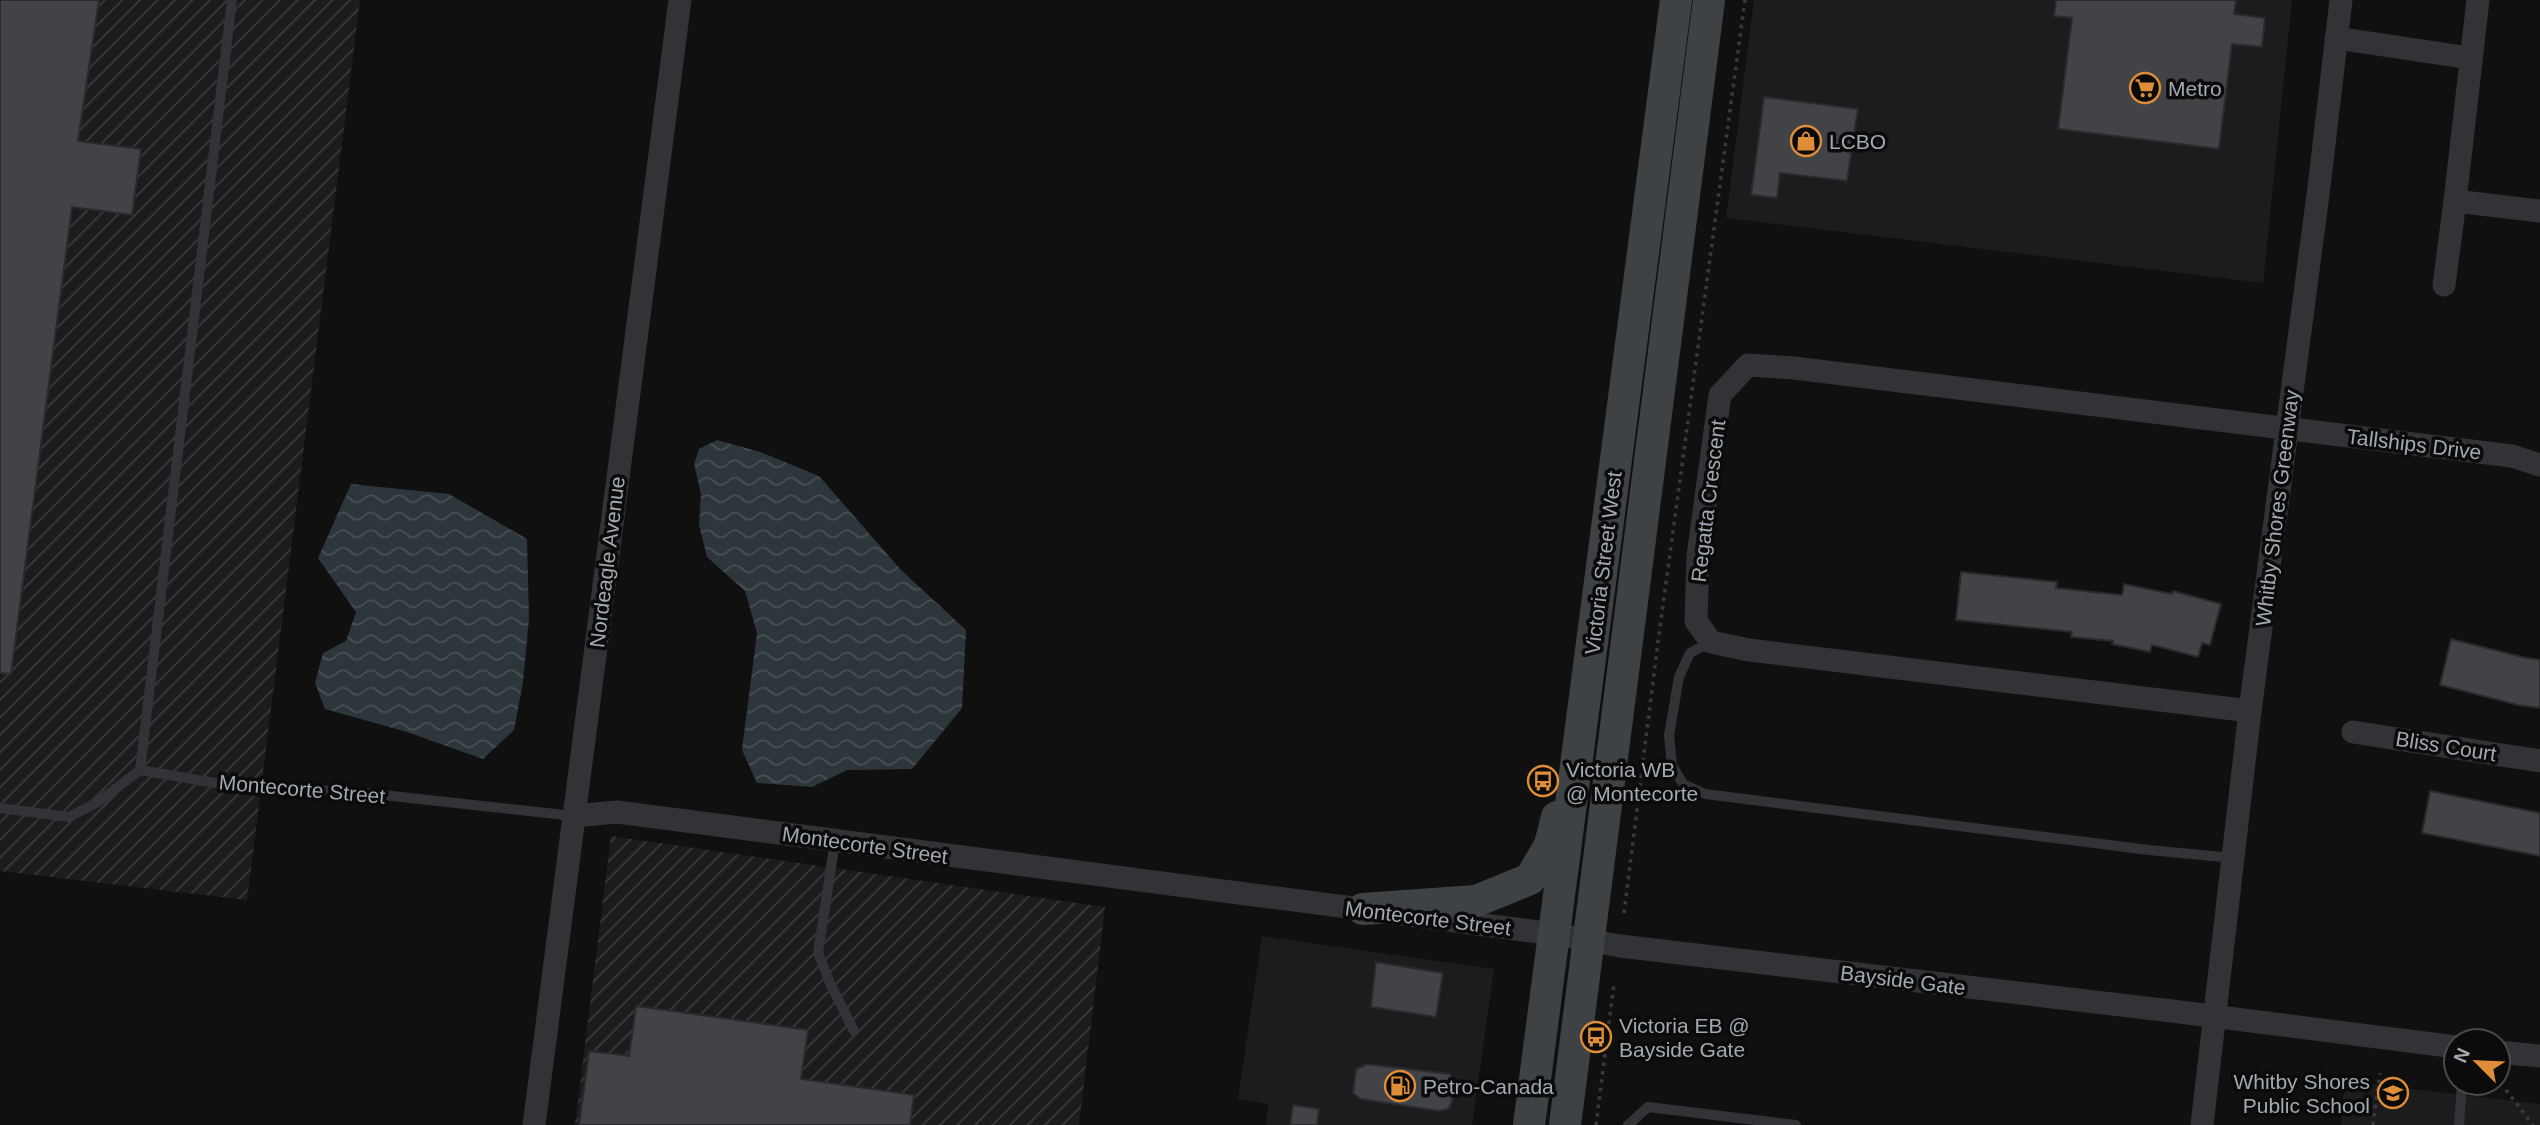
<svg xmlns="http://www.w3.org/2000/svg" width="2540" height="1125" font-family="Arial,sans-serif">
  <defs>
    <pattern id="industrial-furrows" width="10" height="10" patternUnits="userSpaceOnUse" patternTransform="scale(1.75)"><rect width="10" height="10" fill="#1c1c1e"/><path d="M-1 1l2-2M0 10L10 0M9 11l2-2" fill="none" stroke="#3a3a3c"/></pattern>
    <pattern id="water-waves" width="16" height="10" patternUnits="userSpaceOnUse" patternTransform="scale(1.75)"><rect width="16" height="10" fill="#2d363a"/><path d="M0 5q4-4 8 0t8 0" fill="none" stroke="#485054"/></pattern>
  </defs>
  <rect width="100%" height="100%" fill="#101011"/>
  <g fill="#1c1c1e">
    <polygon points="1754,0 2292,0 2263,283 1726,218"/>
    <polygon points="1262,936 1494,969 1472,1125 1266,1125 1268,1104 1238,1099"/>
    <polygon points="2345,1081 2540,1104 2540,1125 2341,1125"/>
  </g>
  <g fill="url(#industrial-furrows)">
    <polygon points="0,0 360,0 247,900 0,871"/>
    <polygon points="611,836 1105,907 1079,1125 575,1125"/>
  </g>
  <g fill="url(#water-waves)">
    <polygon points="717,440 760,452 819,476 901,570 966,630 962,708 912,769 847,770 812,787 757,783 742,750 757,633 745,591 707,557 699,525 701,494 694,464 699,449"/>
    <polygon points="351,484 449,494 527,539 529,619 523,682 514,730 483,759 407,732 325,709 315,683 323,653 346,641 356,612 318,558"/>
  </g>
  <g fill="#414347" stroke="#2a2a2d" stroke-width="2">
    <polygon points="0,0 99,0 78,141 141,149 132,215 72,207 11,674 0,673"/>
    <polygon points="2056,0 2236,0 2234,14 2265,18 2262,47 2232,44 2219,149 2058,129 2072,18 2054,16"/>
    <polygon points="1764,97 1858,109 1847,181 1780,173 1777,198 1751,195"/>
    <polygon points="1961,572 2057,582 2056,588 2122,595 2124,584 2172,594 2173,591 2221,604 2210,645 2202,643 2198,657 2152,645 2150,652 2112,644 2113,641 2071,637 2072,632 1956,620"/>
    <polygon points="2451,639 2522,657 2540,660 2540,708 2518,705 2440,685"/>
    <polygon points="2430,791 2540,813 2540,856 2422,833"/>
    <polygon points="1376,962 1443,973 1436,1017 1371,1007"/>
    <polygon points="636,1006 808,1030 801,1079 914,1095 910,1125 579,1125 589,1051 629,1056"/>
    <polygon points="1367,1064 1450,1074 1455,1082 1452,1102 1448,1109 1439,1111 1360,1099 1353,1093 1356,1069"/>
    <polygon points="1293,1105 1319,1109 1317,1125 1290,1125"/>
  </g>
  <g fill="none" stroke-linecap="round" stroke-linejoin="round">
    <g stroke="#373a3c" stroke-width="3.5" stroke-dasharray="3.5 5" stroke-linecap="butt">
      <polyline points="1624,913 1658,642 1745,0"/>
      <polyline points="2506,1090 2533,1125"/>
      <polyline points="1596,1125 1614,984"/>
      <polyline points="2373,1125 2380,1073"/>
    </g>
    <g stroke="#313336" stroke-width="10">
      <polyline points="1711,642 1690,653 1679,677 1669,735 1672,765 1683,784 1705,794 2149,850 2233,858"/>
      <polyline points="140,770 232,786 356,792 574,816"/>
      <polyline points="0,808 69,817 98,802 140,770 232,0"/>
      <polyline points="835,841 818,953 830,983 854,1031"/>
      <polyline points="1628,1125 1648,1107 1796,1125"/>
      <polyline points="2459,1125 2462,1083"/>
    </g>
    <g stroke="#313336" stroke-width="23">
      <polyline points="2478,0 2455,201 2540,211"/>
      <polyline points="2336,38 2470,58"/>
      <polyline points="2444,285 2455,201"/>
      <polyline points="2250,711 1749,650 1711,642 1696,621 1698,556 1720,395 1748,365 1794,368 2512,456 2540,465"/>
      <polyline points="2353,732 2540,761"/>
      <polyline points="574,816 617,812 1554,934 1620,946 2180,1012 2456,1047"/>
      <polyline points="2498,1052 2540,1056"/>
      <polyline points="534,1125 680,0"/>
      <polyline points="2202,1125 2250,711 2319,187 2341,0"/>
    </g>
    <g stroke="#3f4245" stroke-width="32">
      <polyline points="1363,909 1476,901 1530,879 1550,845 1557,817"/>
      <polyline points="1529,1125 1676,0"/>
      <polyline points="1565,1125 1709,0"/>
    </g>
  </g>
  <defs>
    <g id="supermarket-ring" transform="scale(1.575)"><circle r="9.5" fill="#0b0b0c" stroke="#e08d38" stroke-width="1.5"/><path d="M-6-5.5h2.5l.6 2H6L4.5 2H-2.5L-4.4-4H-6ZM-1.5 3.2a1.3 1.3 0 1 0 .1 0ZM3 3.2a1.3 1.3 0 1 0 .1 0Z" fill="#e08d38"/></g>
    <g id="shop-ring" transform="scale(1.575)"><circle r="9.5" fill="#0b0b0c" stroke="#e08d38" stroke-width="1.5"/><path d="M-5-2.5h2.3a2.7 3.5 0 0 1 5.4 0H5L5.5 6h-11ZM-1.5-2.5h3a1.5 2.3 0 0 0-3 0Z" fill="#e08d38"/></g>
    <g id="bus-ring" transform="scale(1.575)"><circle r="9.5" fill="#0b0b0c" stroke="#e08d38" stroke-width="1.5"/><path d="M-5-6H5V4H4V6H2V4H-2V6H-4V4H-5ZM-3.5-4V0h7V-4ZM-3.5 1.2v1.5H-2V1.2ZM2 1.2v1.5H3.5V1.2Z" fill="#e08d38"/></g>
    <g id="fuel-ring" transform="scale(1.575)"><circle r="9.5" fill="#0b0b0c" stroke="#e08d38" stroke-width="1.5"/><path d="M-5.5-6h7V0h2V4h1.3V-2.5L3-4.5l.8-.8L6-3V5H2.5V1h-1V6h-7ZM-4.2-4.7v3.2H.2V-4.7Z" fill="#e08d38"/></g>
    <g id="school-ring" transform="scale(1.575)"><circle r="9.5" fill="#0b0b0c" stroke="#e08d38" stroke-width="1.5"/><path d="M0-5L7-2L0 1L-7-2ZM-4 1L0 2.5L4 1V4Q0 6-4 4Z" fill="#e08d38"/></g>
  </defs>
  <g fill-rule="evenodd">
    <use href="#supermarket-ring" x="2145" y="88"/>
    <use href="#shop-ring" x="1806" y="141"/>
    <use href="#bus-ring" x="1543" y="781"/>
    <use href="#bus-ring" x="1596" y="1037"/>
    <use href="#fuel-ring" x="1400" y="1086"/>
    <use href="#school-ring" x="2393" y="1093"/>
  </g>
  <g text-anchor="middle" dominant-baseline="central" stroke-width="7" stroke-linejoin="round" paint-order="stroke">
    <g font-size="21" fill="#a2a9b1" stroke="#0b0b0c" text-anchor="start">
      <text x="2168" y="88">Metro</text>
      <text x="1829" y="141">LCBO</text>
      <text x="1566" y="769">Victoria WB<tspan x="1566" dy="24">@ Montecorte</tspan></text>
      <text x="1619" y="1025">Victoria EB @<tspan x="1619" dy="24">Bayside Gate</tspan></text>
      <text x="2370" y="1081" text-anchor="end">Whitby Shores<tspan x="2370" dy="24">Public School</tspan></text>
      <text x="1423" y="1086">Petro-Canada</text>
    </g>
    <g font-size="21" fill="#a2a9b1" stroke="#0b0b0c">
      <text transform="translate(2414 444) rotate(7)">Tallships Drive</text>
      <text transform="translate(1708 501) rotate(-83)">Regatta Crescent</text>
      <text transform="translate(2277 508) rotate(-83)">Whitby Shores Greenway</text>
      <text transform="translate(607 562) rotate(-83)">Nordeagle Avenue</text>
      <text transform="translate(1603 563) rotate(-83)">Victoria Street West</text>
      <text transform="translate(2446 746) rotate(9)">Bliss Court</text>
      <text transform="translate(302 789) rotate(5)">Montecorte Street</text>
      <text transform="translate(865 845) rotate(8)">Montecorte Street</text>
      <text transform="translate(1428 918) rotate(7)">Montecorte Street</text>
      <text transform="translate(1903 980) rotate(7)">Bayside Gate</text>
    </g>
  </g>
  <g transform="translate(2477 1062) rotate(294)"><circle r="33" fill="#0b0b0c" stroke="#474a4e" stroke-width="2"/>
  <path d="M0-5L12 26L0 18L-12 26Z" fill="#e08d38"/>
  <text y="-10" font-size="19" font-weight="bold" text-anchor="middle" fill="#a2a9b1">N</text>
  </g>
</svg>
